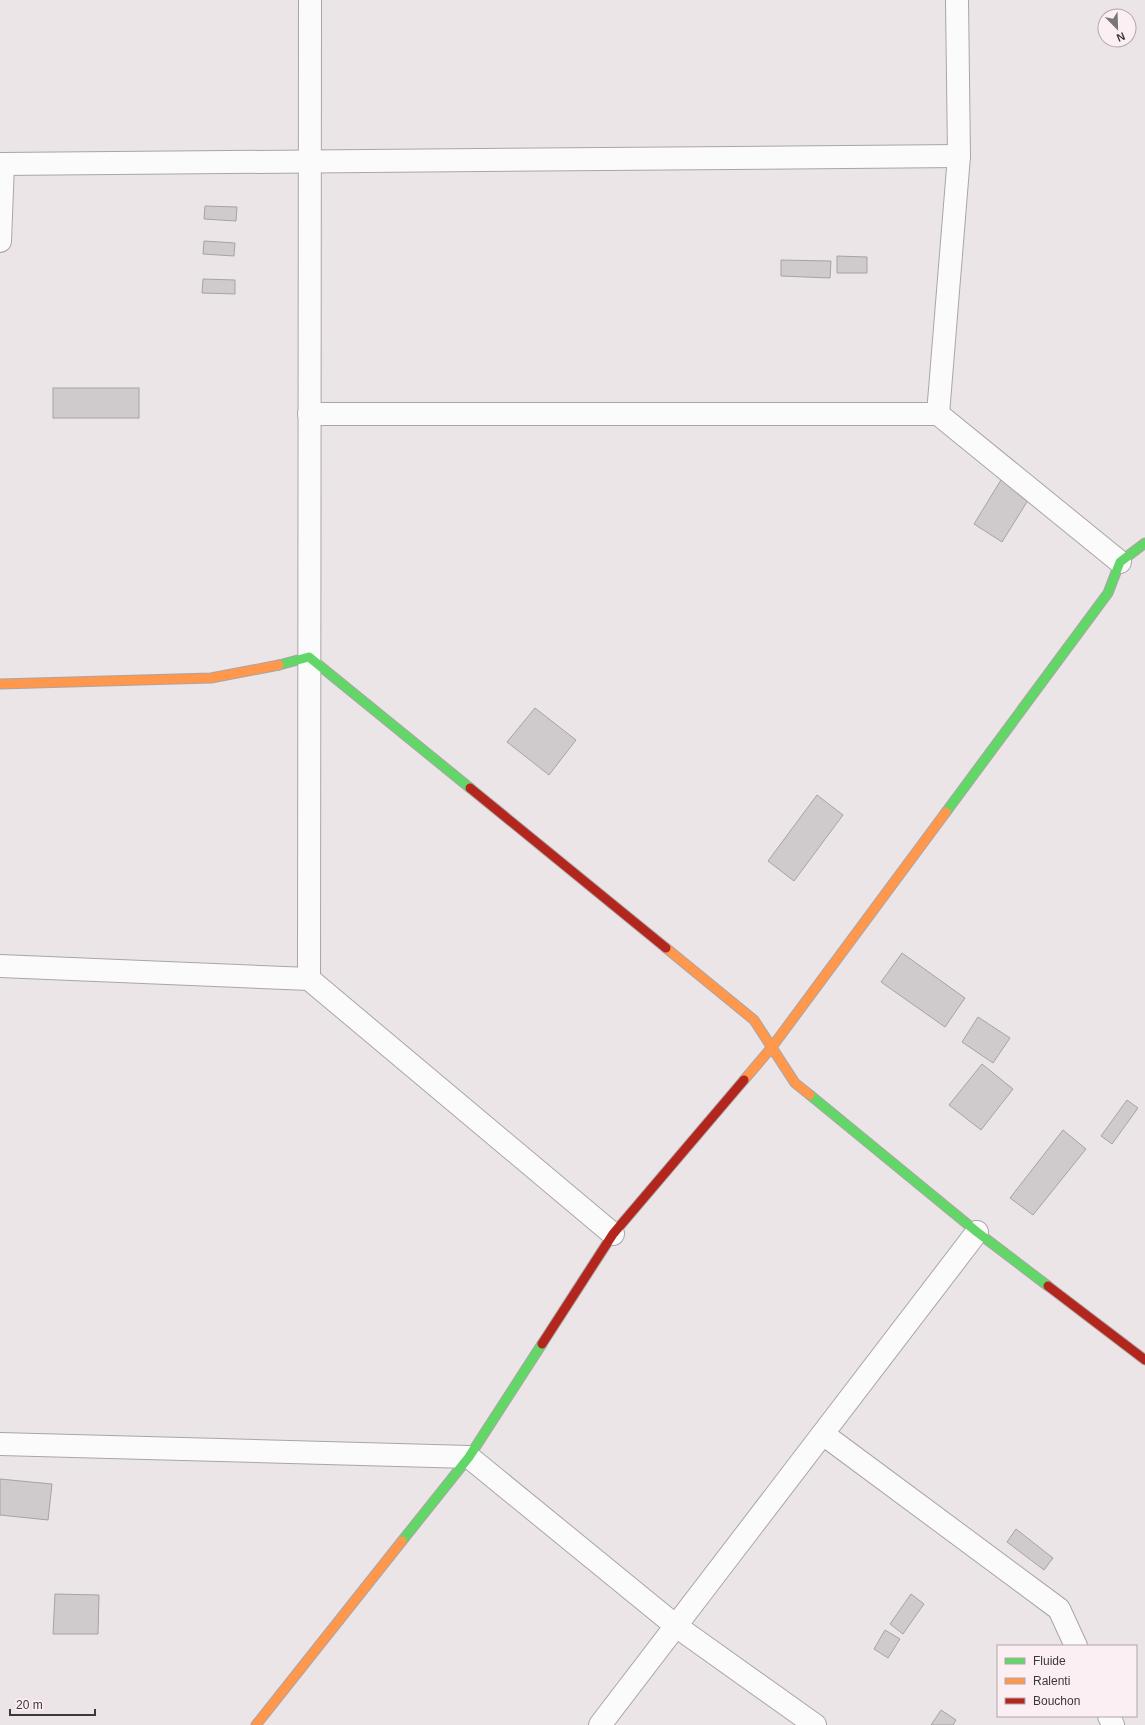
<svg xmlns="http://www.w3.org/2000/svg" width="1145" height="1725" font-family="Helvetica,sans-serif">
  <rect width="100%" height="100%" fill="#ece5e8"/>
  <g fill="#cfcacb" stroke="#a7a2a4">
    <polygon points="205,206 237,207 236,221 204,219"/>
    <polygon points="204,241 235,243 234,256 203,254"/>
    <polygon points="837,256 867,257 867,273 837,273"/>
    <polygon points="781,260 831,261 830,278 781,276"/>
    <polygon points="203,279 235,280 235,294 202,293"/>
    <rect x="53" y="388" width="86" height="30"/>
    <polygon points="1001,480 1030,497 1002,542 974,524"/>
    <polygon points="535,708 576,740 549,775 507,742"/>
    <polygon points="817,795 843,815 794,881 768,861"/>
    <polygon points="902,953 965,998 945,1027 881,982"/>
    <polygon points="978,1017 1010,1038 993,1063 962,1042"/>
    <polygon points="982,1064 1013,1089 981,1130 949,1105"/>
    <polygon points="1127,1100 1138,1108 1112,1144 1101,1136"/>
    <polygon points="1063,1130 1086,1149 1033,1215 1010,1198"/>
    <polygon points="0,1479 52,1484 48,1520 0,1515"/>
    <polygon points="1016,1529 1053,1558 1044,1570 1007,1542"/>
    <polygon points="55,1594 99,1595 98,1634 53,1634"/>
    <polygon points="911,1594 924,1604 903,1634 890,1624"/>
    <polygon points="885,1630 900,1639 888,1658 874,1649"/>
    <polygon points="941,1710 956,1720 953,1725 931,1725"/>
  </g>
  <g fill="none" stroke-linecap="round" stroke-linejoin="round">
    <g stroke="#a9a5a7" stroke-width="24">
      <g id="street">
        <polyline points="0,164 959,156"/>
        <polyline points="0,241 3,164"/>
        <polyline points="309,414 938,414 1120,562"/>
        <polyline points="938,414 959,156 957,0"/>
        <polyline points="0,966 309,979 613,1234"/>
        <polyline points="309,979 310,0"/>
        <polyline points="823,1434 1059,1609 1076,1646"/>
        <polyline points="0,1444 469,1457 676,1626 815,1725"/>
        <polyline points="1109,1716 1113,1725"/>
        <polyline points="600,1725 977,1232"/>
      </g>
    </g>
    <g stroke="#a9a5a7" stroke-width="11">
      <g id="fast">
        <polyline points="279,665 309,657 470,788"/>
        <polyline points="946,812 1108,593 1120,562 1145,543"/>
        <polyline points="810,1095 977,1232 1048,1286"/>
        <polyline points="402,1541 469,1457 542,1344"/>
      </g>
    </g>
    <g stroke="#a9a5a7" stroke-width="11">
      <g id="slow">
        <polyline points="0,684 211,678 279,665"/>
        <polyline points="666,948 754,1020 795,1083 810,1095"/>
        <polyline points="744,1080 772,1047 946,812"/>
        <polyline points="256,1725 402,1541"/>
      </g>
    </g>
    <g stroke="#a9a5a7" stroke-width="11">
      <g id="jam">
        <polyline points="470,788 666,948"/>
        <polyline points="1048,1286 1145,1360"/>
        <polyline points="542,1344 613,1234 744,1080"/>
      </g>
    </g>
    <use href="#street" stroke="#fcfbfc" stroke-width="22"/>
    <use href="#fast" stroke="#63d668" stroke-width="9"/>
    <use href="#slow" stroke="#ff974d" stroke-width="9"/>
    <use href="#jam" stroke="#b3261e" stroke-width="9"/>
  </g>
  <rect x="997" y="1645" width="140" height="72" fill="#fceff4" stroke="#afa6aa"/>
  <rect x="1005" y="1658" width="20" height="6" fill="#63d668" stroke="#afa6aa"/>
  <text x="1033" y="1665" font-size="12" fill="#3c383a">Fluide</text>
  <rect x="1005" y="1678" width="20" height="6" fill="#ff974d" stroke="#afa6aa"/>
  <text x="1033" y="1685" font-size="12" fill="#3c383a">Ralenti</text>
  <rect x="1005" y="1698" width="20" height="6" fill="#b3261e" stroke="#afa6aa"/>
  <text x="1033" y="1705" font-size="12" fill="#3c383a">Bouchon</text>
  <g transform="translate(1117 28) rotate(157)"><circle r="19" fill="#fceff4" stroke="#afa6aa"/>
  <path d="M0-3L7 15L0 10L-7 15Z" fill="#7a7577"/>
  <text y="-6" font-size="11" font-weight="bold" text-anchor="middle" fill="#3c383a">N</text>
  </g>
  <path d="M10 1709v6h85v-6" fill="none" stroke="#3c383a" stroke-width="2"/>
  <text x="16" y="1709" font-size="12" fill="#3c383a" stroke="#fceff4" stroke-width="3" paint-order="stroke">20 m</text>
</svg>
